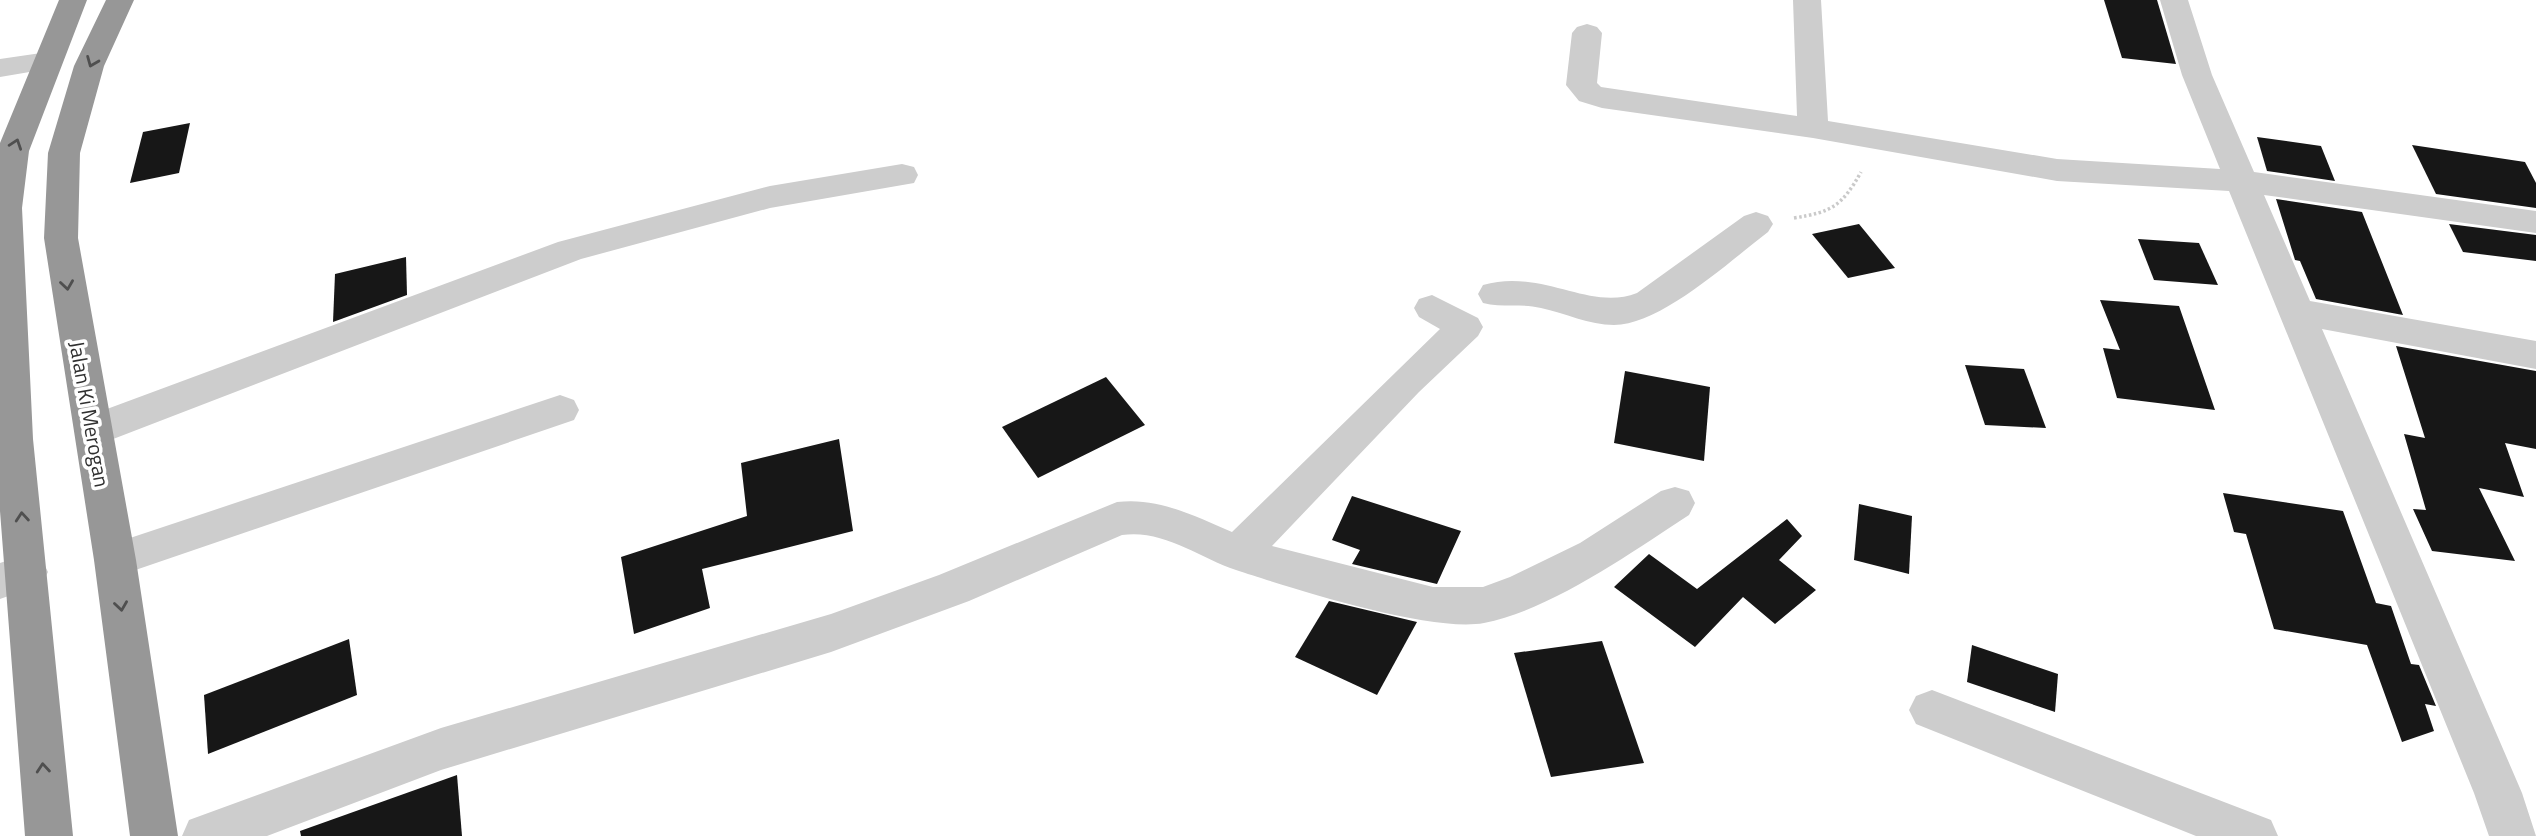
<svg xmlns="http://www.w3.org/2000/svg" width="2536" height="836" font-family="'Titillium Web',sans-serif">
  <rect width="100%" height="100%" fill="#fff"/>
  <g fill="#171717">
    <polygon points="2104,0 2157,0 2176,64 2122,58"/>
    <polygon points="190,123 179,173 130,183 143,132"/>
    <polygon points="2257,137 2321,146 2335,181 2267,171"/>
    <polygon points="2412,145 2525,162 2536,183 2536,208 2436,194"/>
    <polygon points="2276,199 2362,212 2403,315 2316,299 2300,261 2295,260"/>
    <polygon points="1859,224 1895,268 1848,278 1812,234"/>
    <polygon points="2449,224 2536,235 2536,261 2463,252"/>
    <polygon points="2138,239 2199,243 2218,285 2154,280"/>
    <polygon points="406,257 407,295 333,322 335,274"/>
    <polygon points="2100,300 2179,306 2215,410 2117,398 2103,348 2120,350"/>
    <polygon points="2396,346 2536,371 2536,449 2505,443 2524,497 2479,488 2515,561 2432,551 2413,509 2426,510 2404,434 2425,438"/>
    <polygon points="1965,365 2024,369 2046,428 1985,425"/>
    <polygon points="1625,371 1710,387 1704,461 1614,443"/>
    <polygon points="1106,377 1145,425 1038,478 1002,427"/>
    <polygon points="839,439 853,531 702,569 710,608 634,634 621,557 747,516 741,463"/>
    <polygon points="2223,493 2343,511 2376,603 2391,606 2411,664 2419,665 2436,706 2425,704 2434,731 2402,742 2367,645 2274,629 2246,534 2234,532"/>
    <polygon points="1352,496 1461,531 1437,584 1352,564 1360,550 1332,540"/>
    <polygon points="1859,504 1912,516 1909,574 1854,560"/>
    <polygon points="1787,519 1802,536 1779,560 1816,590 1775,624 1743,597 1695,647 1614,587 1649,554 1697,589"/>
    <polygon points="1329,601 1417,622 1377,695 1295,657"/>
    <polygon points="349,639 357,695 208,754 204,695"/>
    <polygon points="1602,641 1644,763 1551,777 1514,653"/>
    <polygon points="1972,645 2058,674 2055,712 1967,682"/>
    <polygon points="457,775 462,836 301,836 300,831"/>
  </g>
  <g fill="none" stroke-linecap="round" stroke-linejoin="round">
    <path stroke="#cacaca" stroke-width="3.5" stroke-dasharray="2.5 2.5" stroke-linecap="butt" d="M1794,218C1832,212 1842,206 1861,172"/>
    <g fill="#cdcdcd" fill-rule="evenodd">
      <polygon points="1793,0 1821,0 1828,121 2057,159 2220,169 2182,75 2160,0 2188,0 2212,75 2254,172 2536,211 2536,233 2264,195 2310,301 2536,341 2536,369 2322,329 2522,793 2536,836 2489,836 2474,793 2229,191 2057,181 1813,138 1602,108 1579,101 1566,85 1572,33 1577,27 1587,24 1597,27 1602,33 1597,83 1601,87 1797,116"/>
      <polygon points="48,52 59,55 63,61 59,67 0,77 0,59"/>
      <polygon points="902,164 914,167 918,175 914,183 770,208 581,259 108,441 94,445 80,441 75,430 80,419 558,242 770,186"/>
      <path d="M1756,212L1768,216L1773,224L1768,232C1731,260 1661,325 1614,325C1589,325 1565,313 1541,308C1522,303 1502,308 1483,303L1478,294L1483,285C1542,268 1590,312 1637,293L1744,216Z"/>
      <path d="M1432,295L1478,318L1483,327L1478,336L1419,392L1272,546L1433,587H1483L1510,577L1580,543L1661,491L1675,487L1689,491L1695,503L1689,515C1632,552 1551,610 1484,623C1431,633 1291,588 1236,570C1198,557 1163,529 1122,535L969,601L831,652L441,770L267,836H182L189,820L441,728L831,614L939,575L1117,502C1159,497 1194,516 1232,532L1440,329L1419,317L1414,308L1419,299Z"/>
      <polygon points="560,395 574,400 579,410 574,420 115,577 100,572 94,560 100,548"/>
      <polygon points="27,554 42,560 48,572 42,584 0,599 0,563"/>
      <polygon points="1932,690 2271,820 2278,836 2196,836 1916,724 1909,710 1916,696"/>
    </g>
    <g fill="#979797" fill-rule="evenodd">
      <polygon points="59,0 87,0 29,151 22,208 33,439 73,836 25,836 0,511 0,143"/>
      <polygon points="106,0 134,0 104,66 80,153 78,238 136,560 178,836 130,836 94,560 44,238 48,153 74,66"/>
    </g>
  </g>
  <defs><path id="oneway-chevron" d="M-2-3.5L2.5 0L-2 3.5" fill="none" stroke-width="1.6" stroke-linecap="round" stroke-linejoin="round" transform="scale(1.75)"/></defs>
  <g stroke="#4f4f4f">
    <use href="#oneway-chevron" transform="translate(92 62) rotate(112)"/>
    <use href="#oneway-chevron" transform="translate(16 144) rotate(-71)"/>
    <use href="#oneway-chevron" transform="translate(67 285) rotate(82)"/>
    <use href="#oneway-chevron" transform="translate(22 517) rotate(-95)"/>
    <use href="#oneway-chevron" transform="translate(121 606) rotate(82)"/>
    <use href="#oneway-chevron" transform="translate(43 768) rotate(-95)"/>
  </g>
  <g text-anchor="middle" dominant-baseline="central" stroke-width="7" stroke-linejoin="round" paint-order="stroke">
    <g font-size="21" fill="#303030" stroke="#fff">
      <text transform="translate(90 414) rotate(80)">Jalan Ki Merogan</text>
    </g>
  </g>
</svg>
